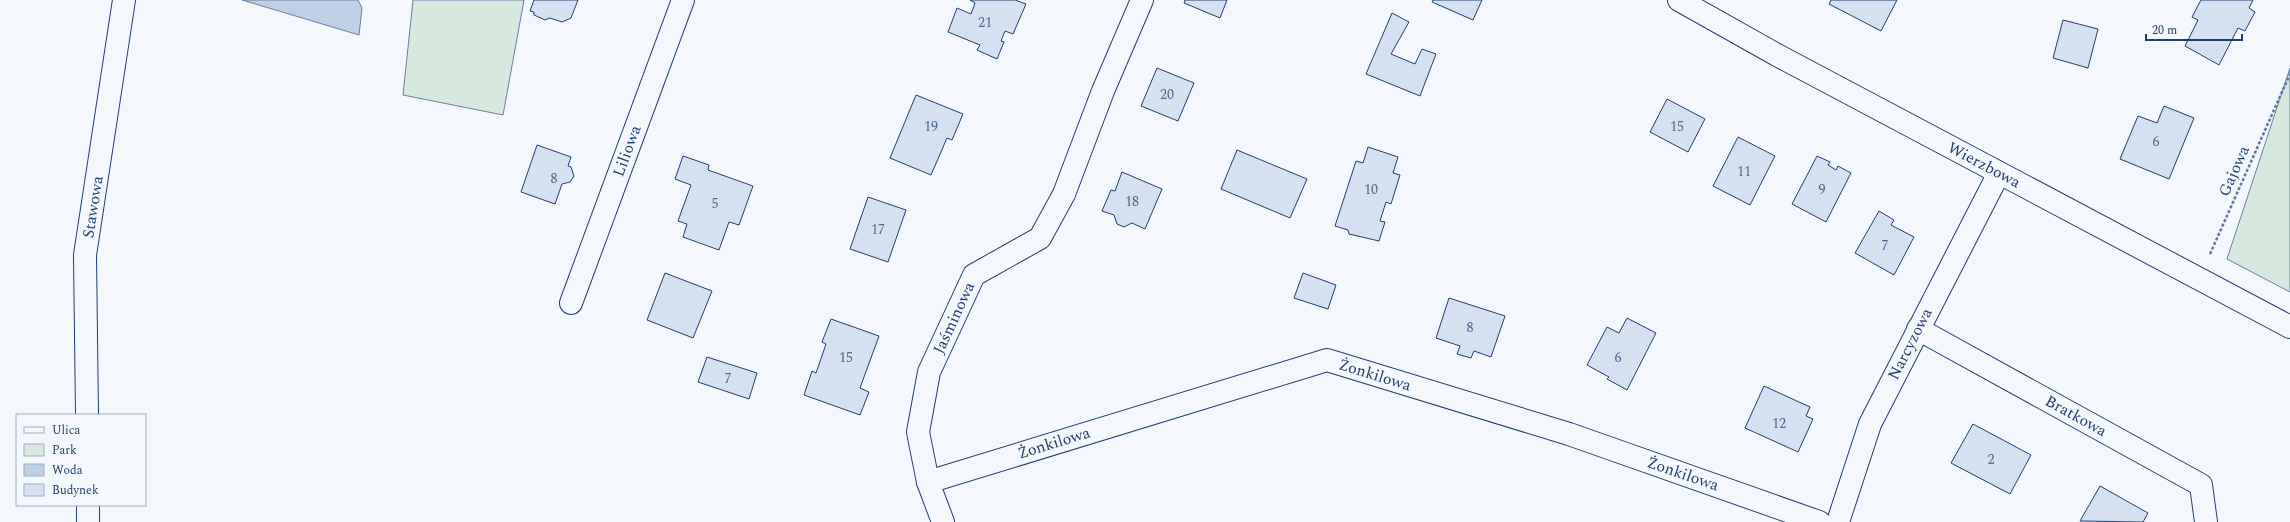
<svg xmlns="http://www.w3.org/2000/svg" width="2290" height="522" font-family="Spectral,serif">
  <rect width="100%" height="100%" fill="#f4f7fb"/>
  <g fill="#d7e8df" stroke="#687fa3">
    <polygon points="413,0 524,0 503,115 403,95"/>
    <polygon points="2290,68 2290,292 2227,259"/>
  </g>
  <polygon fill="#bed0e5" stroke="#687fa3" points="242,0 358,0 362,8 359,35"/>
  <g fill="#d5e0f0" stroke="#1d3f73">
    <polygon points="534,0 578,0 571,18 562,22 550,18 545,20 534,15 534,12 530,11"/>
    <polygon points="1015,0 1026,4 1013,34 1005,31 1001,41 1004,42 997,59 977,50 980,45 948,32 957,8 971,14 975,3 970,0"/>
    <polygon points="1185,0 1227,0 1220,18 1184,3"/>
    <polygon points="1433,0 1482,0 1473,20 1432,2"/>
    <polygon points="1831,0 1897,0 1881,31 1829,4"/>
    <polygon points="2201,0 2253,0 2249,8 2255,12 2245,31 2238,28 2219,65 2185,46 2198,20 2192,17"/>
    <polygon points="1392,13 1409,22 1391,54 1415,64 1422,49 1436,54 1420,96 1366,74"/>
    <polygon points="2063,20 2098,29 2088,68 2053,58"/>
    <polygon points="1157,68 1194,83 1178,121 1141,106"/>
    <polygon points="916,95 963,114 952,140 947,138 931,175 890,158"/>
    <polygon points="1667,99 1705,119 1688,152 1650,132"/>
    <polygon points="2164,106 2194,118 2169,179 2120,159 2138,116 2157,123"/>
    <polygon points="1738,137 1775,156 1750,205 1713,186"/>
    <polygon points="537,145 571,157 568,166 571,167 574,176 570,182 562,184 555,204 521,192"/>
    <polygon points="1368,147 1398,157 1393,173 1400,175 1391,204 1386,202 1380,221 1385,222 1379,241 1349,234 1348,230 1335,226 1356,161 1363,163"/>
    <polygon points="1237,150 1307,179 1290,218 1221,189"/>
    <polygon points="683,156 709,165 708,170 753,186 739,225 729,222 719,250 683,237 687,224 678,221 691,185 675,179"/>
    <polygon points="1817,156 1830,162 1828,165 1836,170 1838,166 1851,173 1826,222 1792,204"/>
    <polygon points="1122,172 1162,189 1145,229 1132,223 1124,227 1117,224 1114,215 1102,211 1111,190 1115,191"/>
    <polygon points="868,197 906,210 888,262 850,249"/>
    <polygon points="1879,211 1894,220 1891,225 1914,237 1894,275 1855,253"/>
    <polygon points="665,273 712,291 693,338 647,320"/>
    <polygon points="1303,273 1336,285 1328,309 1294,298"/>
    <polygon points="1449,298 1505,316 1491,357 1474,351 1471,358 1457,354 1460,346 1436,338"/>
    <polygon points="1627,318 1656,333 1627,390 1607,379 1609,377 1587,365 1607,327 1619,333"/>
    <polygon points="831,319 879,336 860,388 869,392 860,415 804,395 812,371 816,373 826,344 822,342"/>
    <polygon points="707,357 757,373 749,399 698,382"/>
    <polygon points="1764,386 1810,407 1806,416 1813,419 1798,452 1745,428"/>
    <polygon points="1973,424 2031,455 2010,494 1951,463"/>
    <polygon points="2100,486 2148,513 2143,522 2080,521"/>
  </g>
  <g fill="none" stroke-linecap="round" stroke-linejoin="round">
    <g stroke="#1d3f73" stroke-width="24">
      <g id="minor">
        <polyline points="1679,0 1777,55 2290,327"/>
        <polyline points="571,303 683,0"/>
        <polyline points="1918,329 2201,485 2206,522"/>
        <polyline points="87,415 85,255 124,0"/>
        <polyline points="928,482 1327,360 1569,434 1819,522"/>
        <polyline points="88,505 88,522"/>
        <polyline points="943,522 928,482 918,432 929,372 974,275 1040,238 1064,194 1103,91 1142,0"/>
        <polyline points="1838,522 1870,424 1999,173"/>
      </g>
    </g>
    <polyline stroke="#5e769c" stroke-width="2.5" stroke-dasharray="3 2" stroke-linecap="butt" points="2210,254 2290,74"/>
    <use href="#minor" stroke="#f4f7fb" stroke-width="22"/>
  </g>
  <g text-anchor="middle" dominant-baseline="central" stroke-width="3" stroke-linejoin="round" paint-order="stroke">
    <g font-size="14" fill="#4b6792">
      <text x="985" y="22">21</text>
      <text x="1167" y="94">20</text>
      <text x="931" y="126">19</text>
      <text x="1677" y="126">15</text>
      <text x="2156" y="141">6</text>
      <text x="1744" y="171">11</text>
      <text x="554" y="178">8</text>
      <text x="1371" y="189">10</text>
      <text x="1822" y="189">9</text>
      <text x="1132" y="201">18</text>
      <text x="715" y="203">5</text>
      <text x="878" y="229">17</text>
      <text x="1885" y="245">7</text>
      <text x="1470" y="327">8</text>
      <text x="846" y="357">15</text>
      <text x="1618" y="357">6</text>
      <text x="728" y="378">7</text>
      <text x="1779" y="423">12</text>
      <text x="1991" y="459">2</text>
    </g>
    <g font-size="16" fill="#1d3f73" stroke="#f4f7fb">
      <text transform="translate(627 151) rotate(-70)">Liliowa</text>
      <text transform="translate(1984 165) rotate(28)">Wierzbowa</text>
      <text transform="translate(2234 171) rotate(-66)">Gajowa</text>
      <text transform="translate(93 207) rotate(-81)">Stawowa</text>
      <text transform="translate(954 318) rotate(-65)">Jaśminowa</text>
      <text transform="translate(1910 344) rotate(-63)">Narcyzowa</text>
      <text transform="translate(1375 375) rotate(17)">Żonkilowa</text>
      <text transform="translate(2076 416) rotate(29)">Bratkowa</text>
      <text transform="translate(1054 443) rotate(-17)">Żonkilowa</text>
      <text transform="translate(1683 474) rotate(19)">Żonkilowa</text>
    </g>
  </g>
  <rect x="16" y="414" width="130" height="92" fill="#f4f7fb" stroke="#9eadc5"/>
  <rect x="24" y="427" width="20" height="6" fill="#f4f7fb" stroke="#9eadc5"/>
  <text x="52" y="434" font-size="12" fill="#1d3f73">Ulica</text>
  <rect x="24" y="444" width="20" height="12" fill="#d7e8df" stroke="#9eadc5"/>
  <text x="52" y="454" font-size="12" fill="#1d3f73">Park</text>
  <rect x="24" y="464" width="20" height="12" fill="#bed0e5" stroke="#9eadc5"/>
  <text x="52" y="474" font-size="12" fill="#1d3f73">Woda</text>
  <rect x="24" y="484" width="20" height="12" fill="#d5e0f0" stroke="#9eadc5"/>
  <text x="52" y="494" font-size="12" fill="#1d3f73">Budynek</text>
  <path d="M2146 34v6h96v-6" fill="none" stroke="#1d3f73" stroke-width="2"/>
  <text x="2152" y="34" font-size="12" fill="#1d3f73" stroke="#f4f7fb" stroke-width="3" paint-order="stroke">20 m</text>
</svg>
